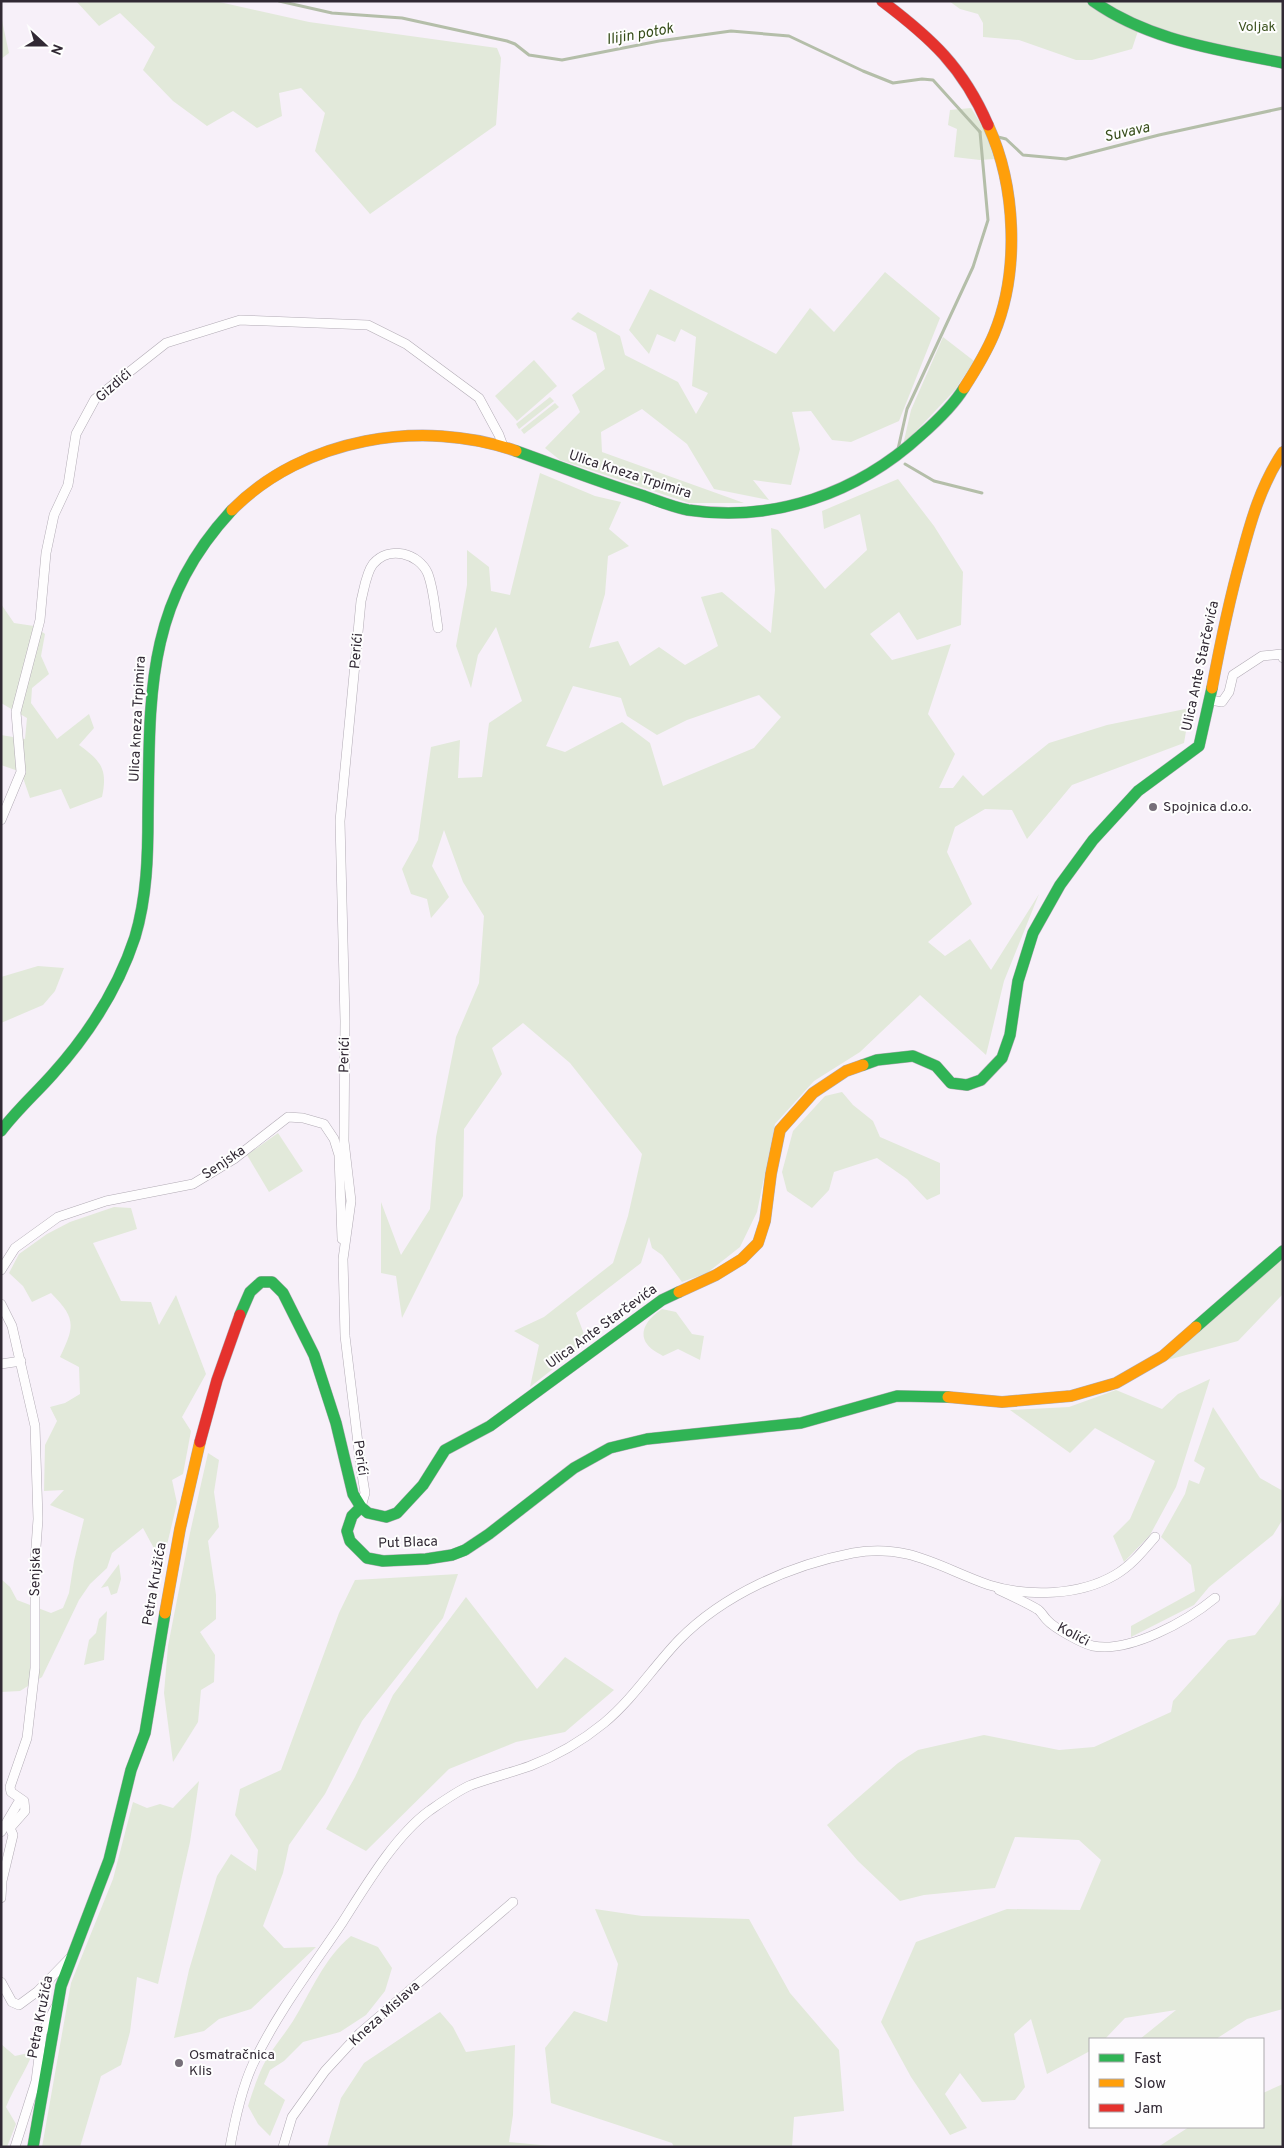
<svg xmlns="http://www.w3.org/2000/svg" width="1284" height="2148" font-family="Overpass,sans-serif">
  <rect width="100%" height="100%" fill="#f7f0f9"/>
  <g fill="#e2e9da" fill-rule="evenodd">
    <polygon points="76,1 215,1 309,22 497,48 501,58 496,125 370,214 315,151 325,113 301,88 279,93 282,116 257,128 233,111 207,126 173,101 143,70 155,47 120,13 99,26"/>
    <polygon points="949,1 1088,1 1138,31 1132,49 1092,60 1076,60 1019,40 983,37 983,23 978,14 960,9"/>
    <polygon points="1098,1 1283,1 1283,59 1161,32 1106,7"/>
    <polygon points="1,16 9,53 1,59"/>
    <polygon points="971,108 986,132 994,159 980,160 954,157 957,129 948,125 950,110"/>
    <polygon points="885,272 940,318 899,421 851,442 832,440 811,411 792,412 800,449 791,485 753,480 769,500 714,489 687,444 642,409 601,432 602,452 744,503 689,503 560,460 545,448 580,412 572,395 605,369 596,333 571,319 578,312 620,336 625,355 678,382 696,414 708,393 692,386 696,337 681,329 675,342 657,334 649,354 629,330 650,289 776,354 810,308 834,332"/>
    <polygon points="943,337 974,361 955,390 903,445 911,410"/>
    <polygon points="534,360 557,386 517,421 495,396"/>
    <polygon points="550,397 554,401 519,429 516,424"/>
    <polygon points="555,403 559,407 524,434 521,430"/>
    <path d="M540,473L595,496L621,502L609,529L629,546L608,556L605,594L589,648L618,641L630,666L659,647L685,665L718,646L701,597L722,592L771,633L775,590L771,528L778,530L825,589L867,550L860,514L824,529L822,511L898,479L934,526L963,572L961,625L917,640L899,612L870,634L892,660L951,644L928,714L955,754L939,788H953L963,775L983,796L1049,743L1107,725L1190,708L1184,743L1072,785L1027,839L1012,810L985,809L955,827L947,852L972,904L928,942L945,956L970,939L991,970L1039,894L1004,981L986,1055L920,995L860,1052L814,1081L775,1124L757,1212L740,1247L707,1273L682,1282L662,1255L652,1248L649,1237L641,1263L576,1313L587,1342L530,1387L539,1345L514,1331L544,1317L613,1263L628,1216L642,1154L570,1063L523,1023L492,1048L502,1074L464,1129L463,1196L402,1318L396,1276L381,1273V1202L401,1255L430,1209L436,1137L456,1037L479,983L484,916L463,882L444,830L432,866L449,897L431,918L427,899L411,894L402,869L418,840L431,747L460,740L458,778L482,777L489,723L522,701L496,627L478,655L471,688L456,646L467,585V550L489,567L491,591L510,595ZM573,686L621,698L627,716L657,735L687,720L759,695L781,717L754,748L663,786L650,743L622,722L565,752L546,746Z"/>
    <path d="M1,604L14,623L34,626L45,634L41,656L49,674L32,688L31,703L57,739L89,714L94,728L79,745C101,761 108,769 102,797L70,809L61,789L30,798L21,772L1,765V735L25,739L27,718L1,703Z"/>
    <polygon points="38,966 64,968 55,991 43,1005 1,1023 1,977"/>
    <polygon points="842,1092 853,1105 873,1121 880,1137 940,1163 940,1194 927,1200 907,1179 877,1158 834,1172 829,1190 812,1208 787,1191 782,1172 793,1131 825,1096"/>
    <polygon points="278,1133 303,1171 269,1192 247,1155"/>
    <path d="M114,1207L131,1208L137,1229L93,1243L121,1301L151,1302L159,1325L176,1295L206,1374L182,1417L191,1431L183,1474L172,1480L177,1503L166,1549L157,1554L143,1528L112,1553L107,1568L90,1584L79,1600L42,1677L20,1691L1,1692V1579L10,1587L17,1600L51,1613L63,1608L69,1593L74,1561L84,1519L50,1505L64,1490L44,1491L45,1445L57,1421L50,1407L65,1403L80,1394L79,1367L60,1357C75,1326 76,1318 51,1293L32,1302L23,1286L9,1273L19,1254L47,1234L70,1222Z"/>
    <polygon points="1283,1256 1283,1294 1238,1341 1160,1362"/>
    <path d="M662,1309L676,1312L692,1334L704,1336L700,1360L678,1349L663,1356C658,1353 650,1349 647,1344C637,1330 651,1316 662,1309Z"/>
    <polygon points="1210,1379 1176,1487 1150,1535 1124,1562 1113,1536 1130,1519 1155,1461 1095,1428 1070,1453 1010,1410 1069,1407 1116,1390 1162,1409 1178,1394"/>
    <polygon points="1213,1407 1260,1478 1283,1491 1283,1519 1273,1535 1209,1587 1194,1605 1131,1637 1131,1626 1195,1591 1191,1565 1161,1537 1185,1494 1189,1480 1199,1484 1205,1468 1194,1461"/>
    <polygon points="208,1453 219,1460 214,1492 219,1527 208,1541 216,1595 216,1619 200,1632 215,1655 214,1682 201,1690 198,1722 173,1762 164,1693 168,1646 190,1533"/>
    <polygon points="119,1564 121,1579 117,1593 111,1595 108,1586 101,1588"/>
    <polygon points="458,1574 443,1618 362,1721 325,1794 289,1845 283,1873 263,1926 284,1948 316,1947 251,2009 219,2019 204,2031 174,2038 189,1970 217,1876 231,1854 256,1871 258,1850 235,1815 240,1789 281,1770 339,1613 355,1580"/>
    <polygon points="1283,1592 1283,2009 1247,2019 1216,2039 1140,2039 1176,2010 1125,2018 1105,2039 1090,2039 1090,2051 1047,2074 1031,2019 1014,2034 1025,2087 1015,2100 982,2102 960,2073 945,2094 967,2128 950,2135 911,2077 881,2022 916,1942 1007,1909 1080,1910 1101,1860 1079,1840 1015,1837 995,1888 924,1895 900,1901 858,1861 827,1825 898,1763 918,1750 984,1735 1059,1750 1094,1747 1171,1712 1173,1701 1228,1640 1255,1635 1279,1604"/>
    <polygon points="466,1597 537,1689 565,1657 614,1690 565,1732 516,1742 449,1769 366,1851 326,1829 355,1777 393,1695"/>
    <polygon points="107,1611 104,1660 84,1665 89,1640 96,1633 99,1619"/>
    <polygon points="199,1781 190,1842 158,1984 137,1977 130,2032 121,2065 101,2076 80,2147 42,2147 71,1983 113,1879 133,1802 147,1808 160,1804 173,1808"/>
    <polygon points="595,1909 642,1916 749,1919 790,1993 839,2050 844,2111 794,2117 792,2147 674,2147 672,2143 551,2103 545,2048 574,2011 607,2022 618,1964"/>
    <path d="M351,1936L378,1947L392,1968L385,1991L366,2015L340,2032L303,2042L284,2061L270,2070L264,2084L285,2100L270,2136L258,2124L248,2106C254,2088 260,2068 271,2052C278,2042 286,2032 293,2021C311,1992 324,1958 351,1936Z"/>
    <polygon points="440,2012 453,2027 466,2052 515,2045 513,2115 509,2142 562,2147 327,2147 341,2098 364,2063"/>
    <path d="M1,2044L15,2056L33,2052C26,2071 14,2087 6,2107L16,2124L7,2147H1Z"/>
    <polygon points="1283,2084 1283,2147 1158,2147 1189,2127 1263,2127 1263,2093"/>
  </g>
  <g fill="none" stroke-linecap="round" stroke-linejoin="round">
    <g stroke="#b4bea9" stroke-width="3">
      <polyline points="279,1 332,13 402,18 507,41 515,44 529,55 562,60 659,41 731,31 789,36 863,71 893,83 922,79 933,80 980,132"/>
      <polyline points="998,137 1006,139 1023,155 1066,159 1159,135 1283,108"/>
      <polyline points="898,449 907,409 973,267 988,220 980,132"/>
      <polyline points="905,464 934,481 982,493"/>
    </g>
    <g stroke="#b2abb5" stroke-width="10">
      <g id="street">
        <polyline points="1210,700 1222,702 1229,692 1233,675 1262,656 1281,654 1283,658"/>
        <polyline points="1,820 21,772 16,712 40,620 46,553 54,515 68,485 76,434 95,399 166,343 240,320 368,325 406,344 479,398 499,435 503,446"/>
        <polyline points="1,1270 15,1248 58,1217 106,1201 193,1184 234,1159 288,1117 303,1118 324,1124 334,1139 339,1155 342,1239"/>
        <polyline points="1,1304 12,1326 35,1426 38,1519 35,1561 35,1668 27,1738 10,1787 11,1792 24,1801 25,1811 10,1828"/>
        <polyline points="1,1364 21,1361"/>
        <path d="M361,1507L365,1493L361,1468L345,1336L343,1259L351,1201L344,1141L345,1021L340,821L361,601C364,590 366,573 373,564C389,545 419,553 428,574C434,590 435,611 438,628"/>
        <path d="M999,1590C1012,1596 1025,1602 1037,1609C1041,1611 1043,1616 1047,1620C1054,1628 1083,1644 1093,1646C1130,1653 1187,1621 1215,1598"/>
        <polyline points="1,1832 18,1803"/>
        <polyline points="1,1898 2,1881 13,1835 10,1828 5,1825"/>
        <polyline points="1,1982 12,2002 19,2005 38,1991 71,1957"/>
        <polyline points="15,2147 36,2081 42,2033 55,2008"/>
        <path d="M230,2147C235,2119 241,2090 253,2064C277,2013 311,1969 342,1923C365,1887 395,1836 429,1811C442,1802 457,1791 471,1785C490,1778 510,1773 530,1766C556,1756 582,1741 604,1723C633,1699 653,1667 679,1640C724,1594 791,1565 853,1553C909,1543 940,1568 989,1585C1028,1597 1079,1596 1115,1575C1131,1566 1143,1551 1155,1537"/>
        <polyline points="283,2147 292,2117 325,2071 360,2033 513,1902"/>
      </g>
    </g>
    <g stroke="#b2abb5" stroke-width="12">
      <g id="fast">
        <path d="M1093,1C1150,41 1216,49 1283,63"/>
        <path d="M516,451C558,466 599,482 641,495C656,500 672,507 688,510C774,523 858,493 921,435C937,421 953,406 964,388"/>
        <polyline points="863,1065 877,1060 913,1056 936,1066 951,1083 967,1085 981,1080 1002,1058 1010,1035 1018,981 1033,933 1060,885 1093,840 1138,791 1199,746 1212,688"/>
        <path d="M1,1131C16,1111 35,1094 52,1075C88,1035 118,989 135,937C147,897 148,855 148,814C150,694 145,604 232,510"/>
        <polyline points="240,1315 250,1292 261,1282 272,1282 283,1293 314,1355 336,1423 353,1494 361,1507 368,1513 386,1517 397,1513 423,1485 445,1450 490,1426 662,1300 679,1292"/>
        <polyline points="1196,1327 1283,1251"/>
        <polyline points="361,1507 352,1516 347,1531 350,1541 367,1558 383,1561 426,1559 452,1555 465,1550 489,1534 574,1468 610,1448 647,1439 801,1423 897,1396 948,1397"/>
        <polyline points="33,2147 61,1986 109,1860 131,1770 145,1733 165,1613"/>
      </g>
    </g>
    <g stroke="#b2abb5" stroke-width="12">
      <g id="slow">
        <path d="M964,388C975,371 986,353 994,334C1020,271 1016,186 988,125"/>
        <path d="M232,510C303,438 422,418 516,451"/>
        <path d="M1212,688C1220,645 1229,601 1241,558C1251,520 1261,485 1283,452"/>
        <polyline points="679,1292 716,1275 742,1259 758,1243 765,1221 771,1174 780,1130 813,1093 846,1071 863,1065"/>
        <polyline points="948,1397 1002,1402 1071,1396 1116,1383 1163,1356 1196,1327"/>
        <polyline points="165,1613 180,1529 200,1442"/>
      </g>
    </g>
    <g stroke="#b2abb5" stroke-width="12">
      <g id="jam">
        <path d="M882,1C931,38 963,67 988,125"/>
        <polyline points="200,1442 217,1380 240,1315"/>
      </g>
    </g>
    <use href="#street" stroke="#fefdfe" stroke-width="9"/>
    <use href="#fast" stroke="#30b455" stroke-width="11"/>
    <use href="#slow" stroke="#ff9f0a" stroke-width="11"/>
    <use href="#jam" stroke="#e5322d" stroke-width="11"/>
  </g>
  <g fill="#766f79" stroke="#fefefe" stroke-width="2">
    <circle cx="1153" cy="807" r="5"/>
    <circle cx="179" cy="2063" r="5"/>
  </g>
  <g text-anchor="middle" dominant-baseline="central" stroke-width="4" stroke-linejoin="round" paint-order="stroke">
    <g font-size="14" fill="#3c521f" stroke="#fefefe">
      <text x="1257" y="27">Voljak</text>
    </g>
    <g font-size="14" fill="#312934" stroke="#fefefe">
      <text transform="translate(114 386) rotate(-41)">Gizdići</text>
      <text transform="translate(630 475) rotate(18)">Ulica Kneza Trpimira</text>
      <text transform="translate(357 651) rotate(-85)">Perići</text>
      <text transform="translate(1201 666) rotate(-78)">Ulica Ante Starčevića</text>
      <text transform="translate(138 719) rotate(-87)">Ulica kneza Trpimira</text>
      <text transform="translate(345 1055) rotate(-89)">Perići</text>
      <text transform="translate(224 1163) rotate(-34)">Senjska</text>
      <text transform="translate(602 1327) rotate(-36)">Ulica Ante Starčevića</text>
      <text transform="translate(360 1458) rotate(82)">Perići</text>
      <text transform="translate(408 1543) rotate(-2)">Put Blaca</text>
      <text transform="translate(36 1572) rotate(-89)">Senjska</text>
      <text transform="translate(155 1584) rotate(-80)">Petra Kružića</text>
      <text transform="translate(1073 1635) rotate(28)">Kolići</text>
      <text transform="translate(385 2014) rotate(-42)">Kneza Mislava</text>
      <text transform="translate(41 2017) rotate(-79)">Petra Kružića</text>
    </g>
    <g font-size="14" fill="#312934" stroke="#fefefe" text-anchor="start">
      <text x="1163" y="807">Spojnica d.o.o.</text>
      <text x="189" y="2055">Osmatračnica<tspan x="189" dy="16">Klis</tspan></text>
    </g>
    <g font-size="15" font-style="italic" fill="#364c19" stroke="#fefefe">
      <text transform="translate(640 35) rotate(-10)">Ilijin potok</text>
      <text transform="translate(1127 133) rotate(-13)">Suvava</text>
    </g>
  </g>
  <rect width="1284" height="2148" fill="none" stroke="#312934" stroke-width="5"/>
  <rect x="1089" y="2038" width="175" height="90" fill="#fefefe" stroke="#aca9ad"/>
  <rect x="1099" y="2054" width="25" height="8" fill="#30b455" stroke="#aca9ad"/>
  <text x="1134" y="2063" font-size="15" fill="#312934">Fast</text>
  <rect x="1099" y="2079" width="25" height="8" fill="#ff9f0a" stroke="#aca9ad"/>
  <text x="1134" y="2088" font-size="15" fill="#312934">Slow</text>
  <rect x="1099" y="2104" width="25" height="8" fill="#e5322d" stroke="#aca9ad"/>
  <text x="1134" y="2113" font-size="15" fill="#312934">Jam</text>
  <g transform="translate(45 45) rotate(111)" stroke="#fefefe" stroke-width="4" paint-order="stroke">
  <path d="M0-4L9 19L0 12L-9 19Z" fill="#312934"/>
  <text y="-8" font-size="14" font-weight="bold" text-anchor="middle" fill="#312934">N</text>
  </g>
</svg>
